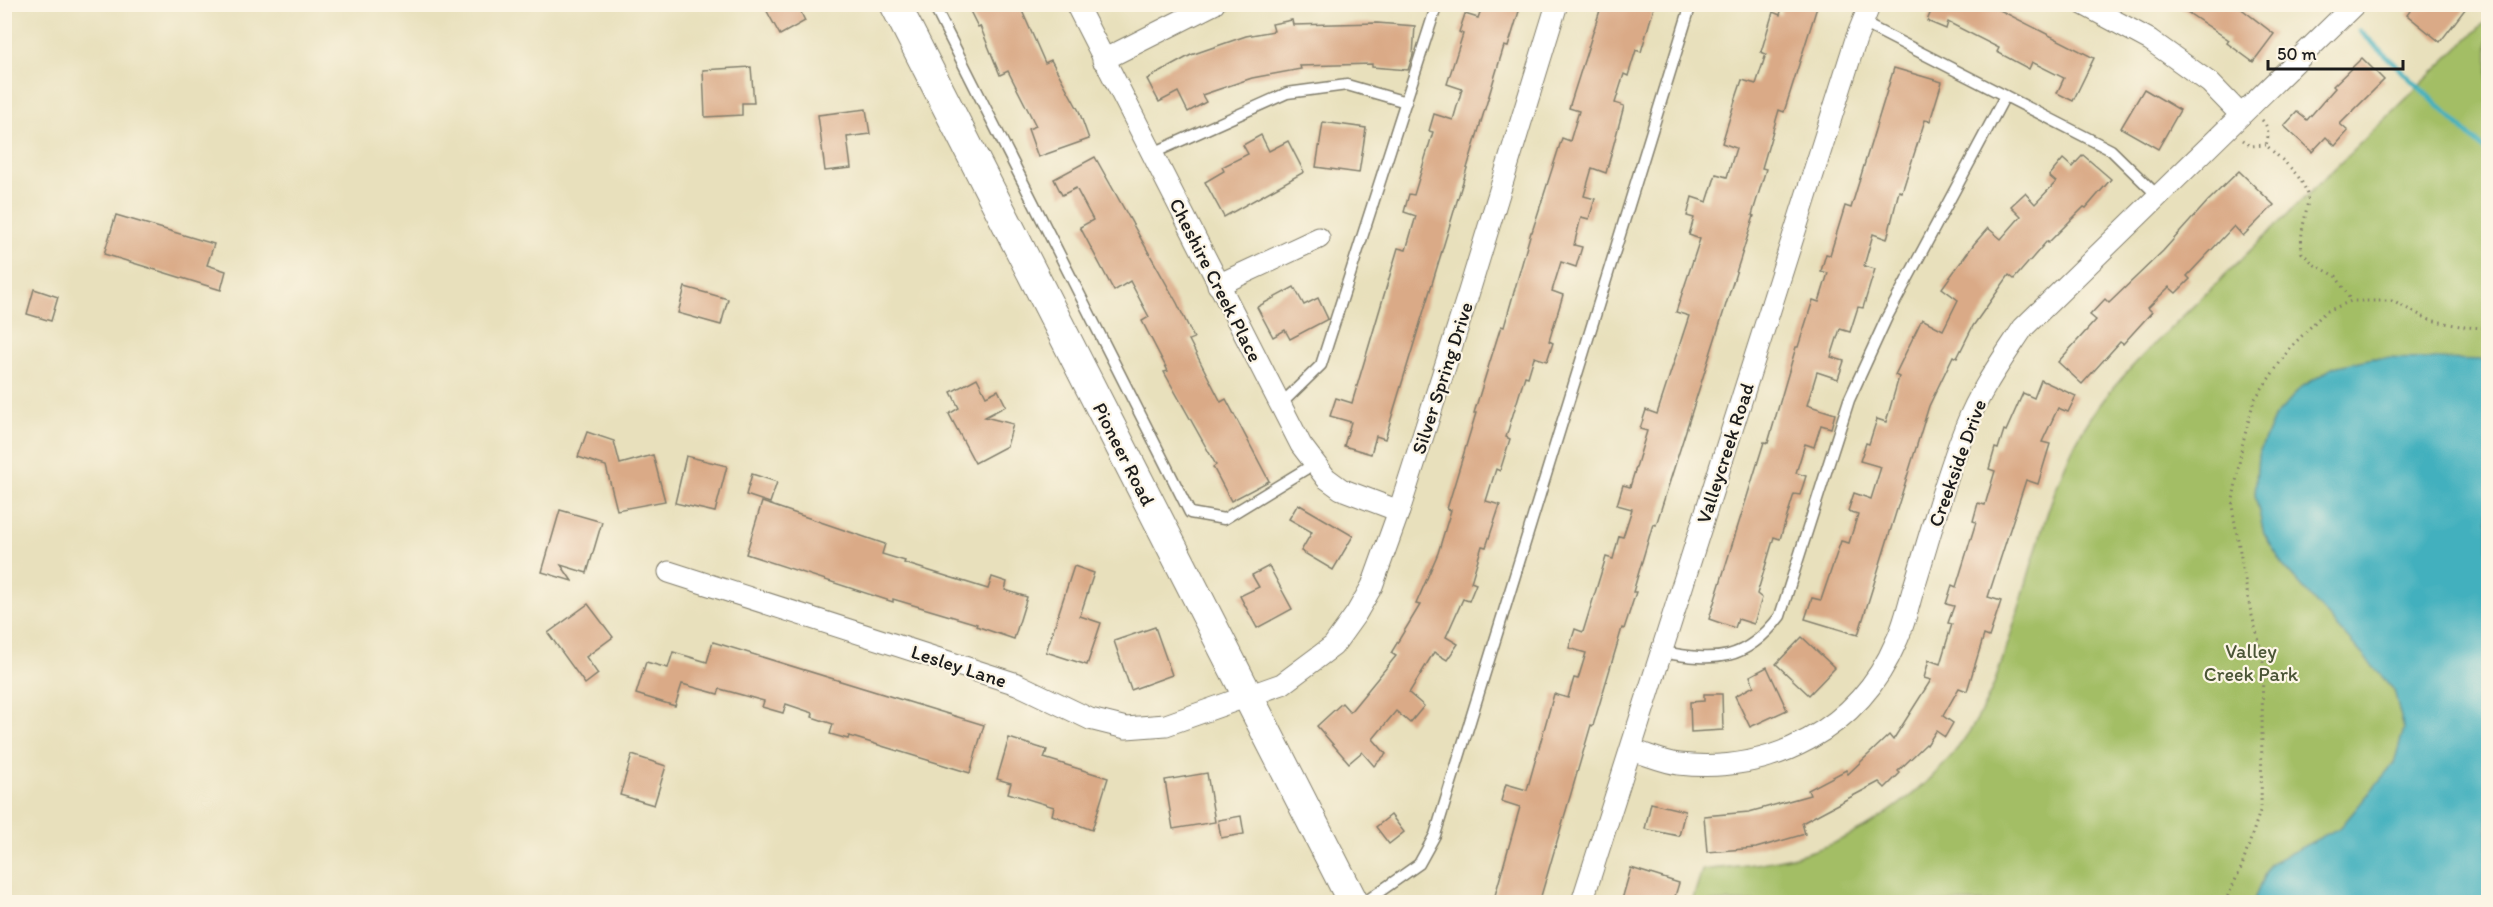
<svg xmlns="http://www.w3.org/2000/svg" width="2493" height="907" font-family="Itim,sans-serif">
  <rect width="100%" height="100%" fill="#fcf5e5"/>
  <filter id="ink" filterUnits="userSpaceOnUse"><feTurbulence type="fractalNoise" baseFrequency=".0167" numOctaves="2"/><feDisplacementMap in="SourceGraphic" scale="12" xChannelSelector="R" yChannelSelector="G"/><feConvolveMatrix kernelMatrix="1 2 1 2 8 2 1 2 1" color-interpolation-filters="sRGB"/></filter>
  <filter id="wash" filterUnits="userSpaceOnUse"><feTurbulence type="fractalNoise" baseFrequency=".008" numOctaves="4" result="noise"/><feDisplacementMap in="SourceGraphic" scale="24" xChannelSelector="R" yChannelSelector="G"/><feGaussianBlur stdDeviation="1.35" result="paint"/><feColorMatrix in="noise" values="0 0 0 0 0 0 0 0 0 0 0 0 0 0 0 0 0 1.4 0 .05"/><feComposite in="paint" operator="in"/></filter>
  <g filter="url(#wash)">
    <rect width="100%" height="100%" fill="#e8e0bc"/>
    <path fill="#a3be65" stroke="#606d40" stroke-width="1.5" d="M2488,19V902H1692L1702,870C1738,866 1775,863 1809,852C1841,842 1870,826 1897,806C1935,779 1967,742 1987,700C1997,680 2002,660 2009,640C2030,576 2046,501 2076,442C2094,408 2119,380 2146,352Z"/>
    <polygon fill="#42b0be" stroke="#2f666d" stroke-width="1.5" points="2373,358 2488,360 2488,902 2253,902 2269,864 2341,827 2394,763 2404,729 2394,690 2285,568 2264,534 2255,495 2258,455 2274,418 2300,388 2334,367"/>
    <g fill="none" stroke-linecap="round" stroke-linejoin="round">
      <polyline stroke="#42b0be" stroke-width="5" points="2360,31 2488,153"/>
    </g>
    <g id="blocks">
      <g fill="#daaa87">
        <polygon points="763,4 797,4 805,21 780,35"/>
        <polygon points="981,4 1019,4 1045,63 1051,60 1079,111 1089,139 1038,157 1028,129 1036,126 1008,71 1000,75 980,26 978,27 970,11"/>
        <polygon points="1483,4 1510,4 1520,8 1508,47 1504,46 1385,439 1376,436 1371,454 1344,446 1351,422 1330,416 1336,398 1352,403 1398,248 1406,250 1416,216 1404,212 1409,194 1414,195 1433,132 1429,131 1434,114 1453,120 1462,89 1447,84 1463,34 1459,32 1465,14 1478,18"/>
        <polygon points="1602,4 1655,4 1641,52 1636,50 1628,76 1624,74 1615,103 1624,106 1606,173 1592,168 1584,196 1595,199 1589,219 1581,217 1574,245 1582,247 1576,267 1561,262 1552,291 1563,295 1549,341 1553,343 1547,361 1534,357 1528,377 1525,376 1506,437 1510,439 1500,471 1496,469 1486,501 1500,505 1486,547 1482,546 1471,582 1476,584 1469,601 1463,599 1446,637 1458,644 1447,660 1434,652 1409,693 1424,706 1410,723 1396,711 1373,739 1386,754 1374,766 1362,752 1349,763 1317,726 1342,703 1350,712 1396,656 1391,653 1420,605 1416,604 1438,553 1451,510 1447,509 1476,413 1474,413 1501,326 1504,327 1531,232 1532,232 1562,138 1570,141 1579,111 1569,108"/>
        <polygon points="1783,4 1818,4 1784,112 1779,110 1762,168 1766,169 1752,215 1754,216 1656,525 1653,524 1633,592 1636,592 1624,629 1622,628 1593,726 1591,725 1539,903 1505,903 1494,899 1520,807 1501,801 1506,784 1527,790 1554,694 1568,698 1574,678 1578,679 1586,653 1569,648 1575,629 1583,632 1606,557 1613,559 1619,536 1623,537 1632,509 1617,505 1623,485 1630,487 1647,431 1640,429 1646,410 1657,414 1689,316 1676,312 1700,239 1689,235 1694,218 1687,216 1692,197 1707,202 1716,174 1727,177 1736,148 1722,143 1734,104 1742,80 1756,84 1766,54 1761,52 1773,12 1780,15"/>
        <polygon points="1934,4 1988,4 2094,58 2073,101 2057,93 2064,78 2032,62 2029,69 1997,52 1999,48 1948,22 1946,29 1927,21"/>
        <polygon points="2175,4 2235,4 2274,34 2253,62 2227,43 2229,40"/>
        <polygon points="2415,4 2469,4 2440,42 2407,15"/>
        <polygon points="1292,20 1293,25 1377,23 1415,26 1413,55 1408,70 1372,67 1372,64 1300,66 1301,69 1252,78 1202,95 1206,102 1188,112 1178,92 1159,102 1147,79 1191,55 1246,36 1274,31 1272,24"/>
        <polygon points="2362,58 2384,80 2340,124 2348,131 2335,146 2326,137 2312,152 2284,126 2297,112 2307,120 2335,88 2333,86"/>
        <polygon points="751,67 754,103 742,103 742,115 705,117 703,70"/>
        <polygon points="1894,68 1942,82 1930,121 1925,120 1902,192 1899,191 1887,239 1873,234 1864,266 1875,269 1863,308 1858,307 1850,332 1840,329 1831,357 1844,361 1838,379 1817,372 1807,405 1835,414 1831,428 1821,425 1814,447 1805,444 1796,473 1806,476 1800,495 1794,494 1780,539 1774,537 1757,594 1762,598 1754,624 1738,619 1735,628 1709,619 1764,442 1768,443 1796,347 1798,347 1813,300 1819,302 1828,273 1821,271 1826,254 1830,255 1845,206 1851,208"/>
        <polygon points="2144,89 2180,110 2158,149 2121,128"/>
        <polygon points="866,109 870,134 847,137 851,168 825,171 818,115"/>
        <polygon points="1323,122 1366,128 1359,173 1316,167"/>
        <polygon points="1261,135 1269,151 1288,141 1304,172 1224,217 1205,182 1224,171 1222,167 1248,154 1243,145"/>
        <polygon points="2083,155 2111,179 2086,208 2084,207 2048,243 2047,241 2014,279 2009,275 1973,326 1957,358 1953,356 1929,406 1858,635 1805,619 1812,598 1821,600 1841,541 1849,543 1858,514 1848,511 1854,493 1871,499 1881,467 1860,461 1866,443 1869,444 1877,419 1886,422 1899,377 1895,375 1922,319 1943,330 1958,300 1942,288 1974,244 1988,228 2001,239 2021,216 2011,206 2025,193 2035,204 2056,182 2049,176 2063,159 2072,167"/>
        <polygon points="1095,157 1177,303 1194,338 1189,340 1221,402 1226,399 1269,481 1231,501 1213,467 1216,465 1164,372 1168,371 1142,321 1149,317 1130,281 1114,291 1080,227 1093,220 1076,188 1062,195 1054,179"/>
        <polygon points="2239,171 2274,205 2243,236 2234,226 2187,276 2190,279 2176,293 2169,287 2148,308 2152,312 2123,344 2120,342 2082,384 2058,362 2096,320 2090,315 2105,299 2109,303 2163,251 2208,201"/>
        <polygon points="116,215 214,244 207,265 226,271 221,290 104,254"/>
        <polygon points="685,287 728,299 721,325 678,313"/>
        <polygon points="1294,287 1304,305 1318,298 1328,319 1290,339 1285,330 1273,337 1257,307"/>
        <polygon points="34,289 58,297 51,321 27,314"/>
        <polygon points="977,378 986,396 998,390 1006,406 985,417 1013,424 1007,446 975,463 949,414 959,408 951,392"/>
        <polygon points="2041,380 2076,396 2068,412 2058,408 2042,442 2050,444 2038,484 2026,480 1988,597 2001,601 1989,637 1984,635 1967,691 1959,688 1943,716 1953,723 1945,737 1936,731 1927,745 1926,744 1898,771 1900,773 1885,788 1879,782 1802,823 1805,834 1756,848 1707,852 1704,816 1749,812 1810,795 1808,790 1846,770 1848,774 1889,735 1893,740 1931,680 1924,678 1929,660 1940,664 1952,624 1948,623 1954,606 1946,604 1952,585 1956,587 1976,522 1973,521 1978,503 1985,505 1995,471 1989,469 1995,448 1998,449 2004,430 2006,431 2023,393 2034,398"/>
        <polygon points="587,432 614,441 620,464 653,455 665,501 617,510 606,466 578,457"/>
        <polygon points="686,456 727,466 715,512 675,503"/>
        <polygon points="752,474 777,482 770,503 746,495"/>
        <polygon points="762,502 885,544 882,554 905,561 904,563 988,589 992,577 1007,582 1005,590 1027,597 1014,639 976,626 977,624 893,599 893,602 746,554"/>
        <polygon points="1298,504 1353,536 1333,570 1301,551 1312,532 1289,519"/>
        <polygon points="560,510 602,522 587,573 561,565 572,581 542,572"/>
        <polygon points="1074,566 1094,573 1080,616 1101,623 1087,665 1046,652"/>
        <polygon points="1269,566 1292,609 1257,628 1240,596 1259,587 1252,575"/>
        <polygon points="588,604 613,637 586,657 598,674 585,684 548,633"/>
        <polygon points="1155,627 1172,675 1131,690 1114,641"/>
        <polygon points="1802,637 1835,668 1809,695 1776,664"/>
        <polygon points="713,642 984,725 970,773 849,736 848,739 830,734 833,724 812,717 813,713 786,704 783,713 762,707 764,701 720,689 718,694 682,684 675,706 636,694 646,662 668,668 673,652 707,662"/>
        <polygon points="1767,667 1787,710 1750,727 1735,696 1754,686 1750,676"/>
        <polygon points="1704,694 1722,694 1723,730 1691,732 1690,702 1704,701"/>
        <polygon points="1009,738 1047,750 1044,758 1108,778 1092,830 1052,815 1054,807 1008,793 1011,783 997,779"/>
        <polygon points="632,755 666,766 654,805 620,795"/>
        <polygon points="1207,773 1215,822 1173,829 1165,780"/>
        <polygon points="1651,803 1685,811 1679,836 1645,829"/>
        <polygon points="1391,815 1404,832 1389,844 1376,827"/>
        <polygon points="1241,816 1244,834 1221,838 1218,820"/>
        <polygon points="1631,868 1679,883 1673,903 1621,903"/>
      </g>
    </g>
  </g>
  <g filter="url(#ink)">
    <use href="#blocks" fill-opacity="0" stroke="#827e6c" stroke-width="1.5"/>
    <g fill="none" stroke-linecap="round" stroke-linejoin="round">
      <g stroke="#827e6c" stroke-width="13">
        <g id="service">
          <polyline points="933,4 1190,513 1224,519 1314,464"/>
          <polyline points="1863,23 2111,150 2158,196"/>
          <polyline points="1151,154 1287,93 1347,85 1406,102"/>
          <polyline points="1280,405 1321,365 1437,4"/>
          <path d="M1662,652C1716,662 1745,662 1780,616L1849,400L1887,317L2005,96"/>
          <polyline points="1365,902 1419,864 1435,835 1691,4"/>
        </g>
      </g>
      <g stroke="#827e6c" stroke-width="23">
        <g id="minor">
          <polyline points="1076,4 1301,445 1326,478 1341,489 1399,511"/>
          <polyline points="2083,4 2150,40 2210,83 2241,115"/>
          <polyline points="1103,60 1214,4"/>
          <polyline points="1218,285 1319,238"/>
          <polyline points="669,572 1017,684 1090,719 1126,728 1166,725 1282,684 1333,646 1356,614 1372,586 1399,511 1467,298 1557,4"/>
          <path d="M1631,750C1646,754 1663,762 1679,764C1772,774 1859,729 1896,642C1904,626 1908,607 1913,590C1930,536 1945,478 1966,426C1980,390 2002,360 2023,328L2355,4"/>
          <polyline points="1582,902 1856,39 1870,4"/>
        </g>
      </g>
      <g stroke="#827e6c" stroke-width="32">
        <polyline id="secondary" points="895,4 1353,902"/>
      </g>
      <g stroke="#827e6c" stroke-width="3" stroke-dasharray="1.5 4.5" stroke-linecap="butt">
        <path d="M2262,120C2269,127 2269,136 2266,145C2282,161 2312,181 2307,206C2304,226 2300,230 2302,253L2315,265L2336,276L2351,301"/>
        <polyline points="2243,140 2251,146 2266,145"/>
        <polyline points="2102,902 2128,900 2137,902"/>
        <polyline points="2225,902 2242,866 2261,808 2263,657 2250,608 2232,506 2242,446 2254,400 2290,348 2325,312 2351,301 2392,301 2430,320 2465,327 2488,328"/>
      </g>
      <use href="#service" stroke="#fff" stroke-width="10"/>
      <use href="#minor" stroke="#fff" stroke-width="21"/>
      <use href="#secondary" stroke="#fff" stroke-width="30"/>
    </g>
  </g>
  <g text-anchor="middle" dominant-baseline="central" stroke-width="4.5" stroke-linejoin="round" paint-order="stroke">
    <g font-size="20" fill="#1c1c1c" stroke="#fcf5e5">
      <text transform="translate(1216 280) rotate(63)">Cheshire Creek Place</text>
      <text transform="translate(1442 378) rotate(-72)">Silver Spring Drive</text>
      <text transform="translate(1725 453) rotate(-72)">Valleycreek Road</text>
      <text transform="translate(1124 454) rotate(63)">Pioneer Road</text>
      <text transform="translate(1957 463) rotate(-70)">Creekside Drive</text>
      <text transform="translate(959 666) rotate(18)">Lesley Lane</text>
    </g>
    <g font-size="20" fill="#4b5536" stroke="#fcf5e5">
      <text x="2251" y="651">Valley<tspan x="2251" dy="23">Creek Park</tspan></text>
    </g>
  </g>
  <rect width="2493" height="907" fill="none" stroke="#fcf5e5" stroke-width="24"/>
  <path d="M2268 60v9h135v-9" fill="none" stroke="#1c1c1c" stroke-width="3"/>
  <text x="2277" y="60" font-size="18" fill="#1c1c1c" stroke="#fcf5e5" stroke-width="4.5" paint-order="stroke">50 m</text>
</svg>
